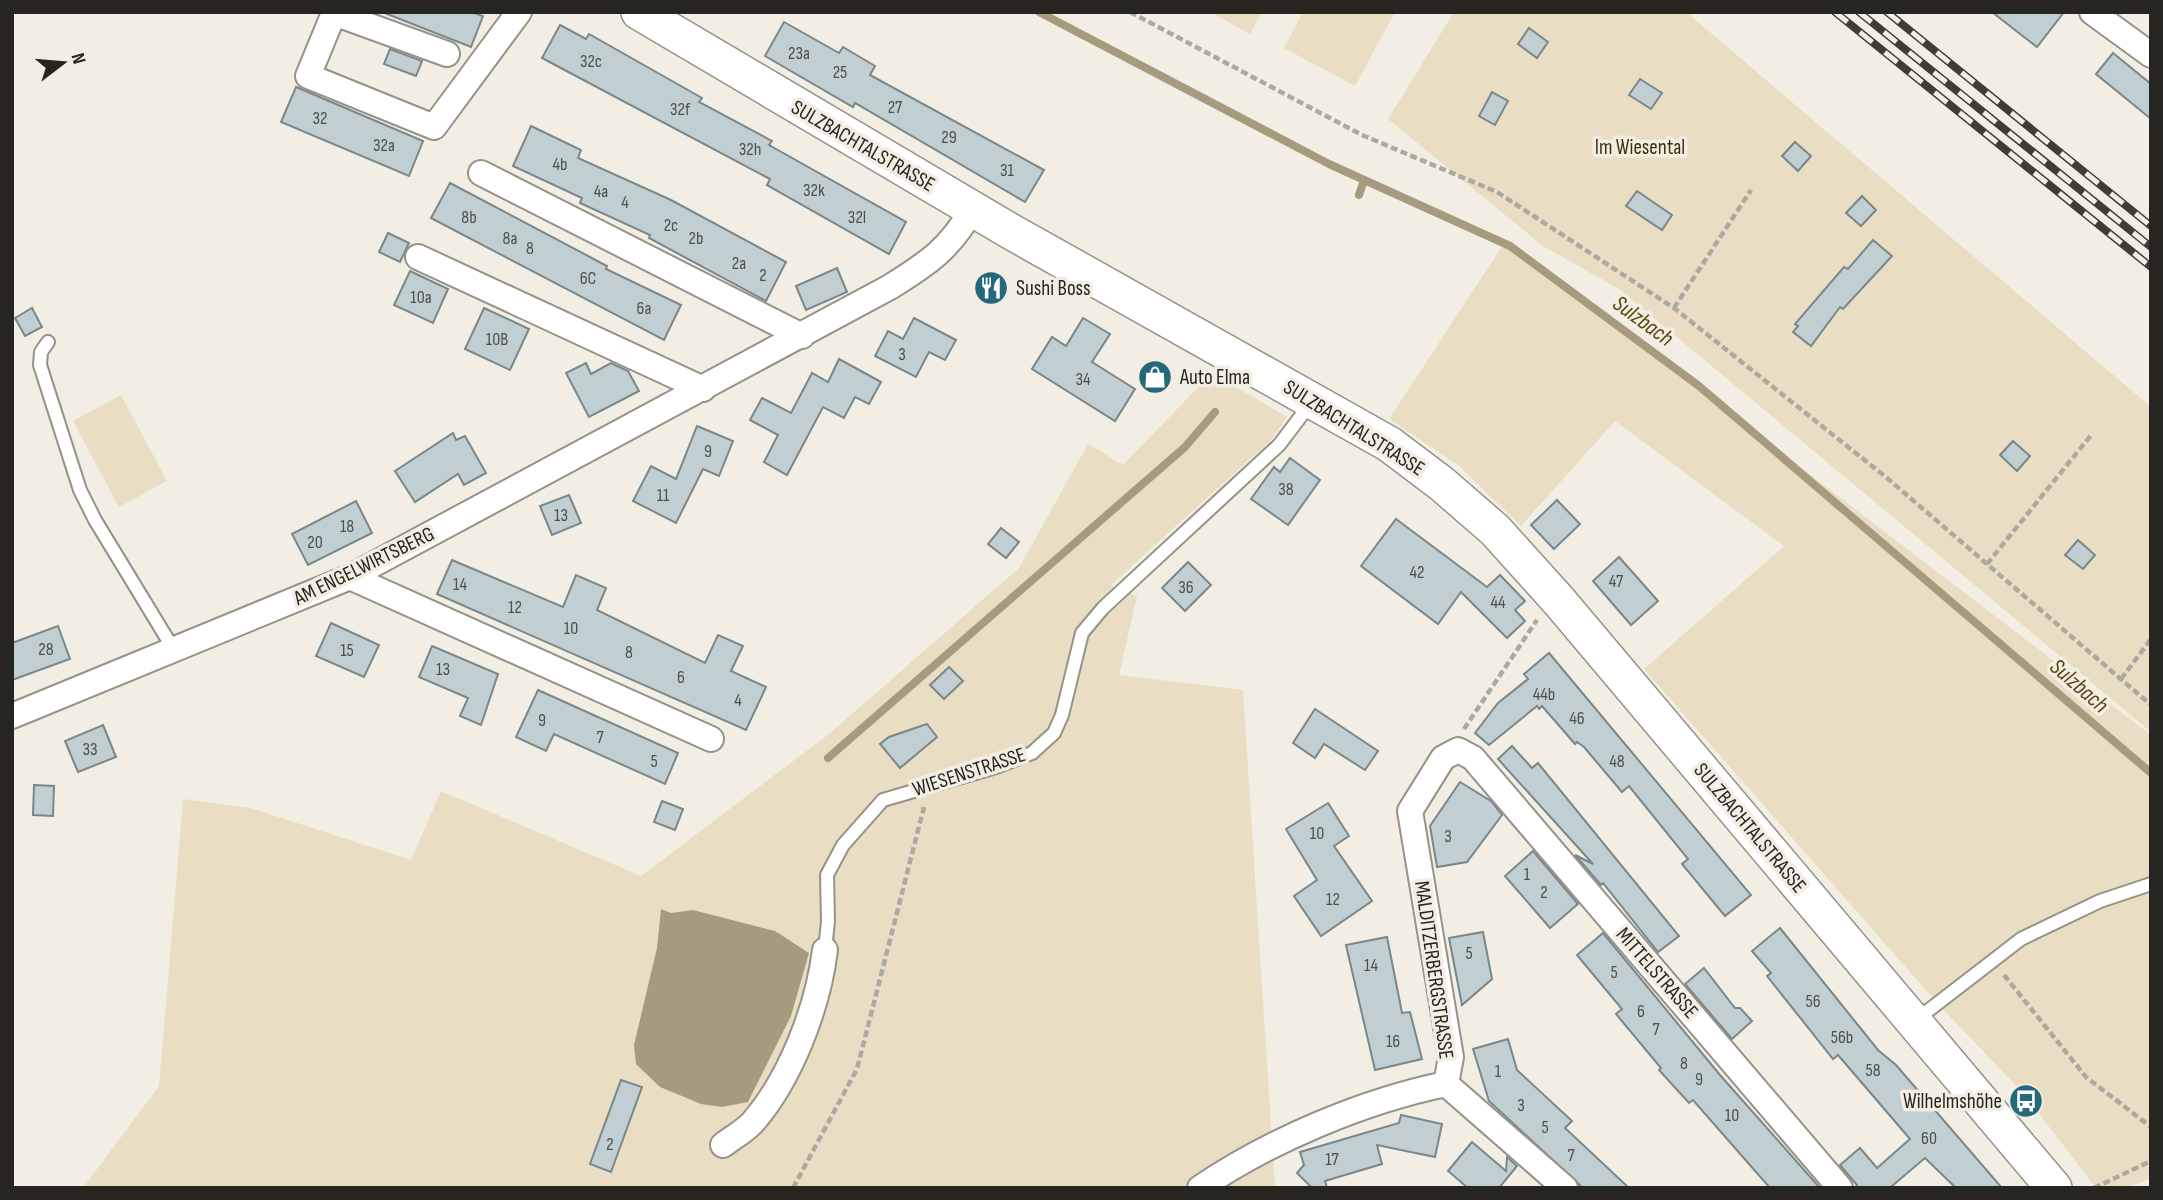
<svg xmlns="http://www.w3.org/2000/svg" width="2163" height="1200" font-family="'Sofia Sans Condensed',sans-serif">
  <rect width="100%" height="100%" fill="#f3eee3"/>
  <g fill="#e9dec3">
    <polygon points="1210,12 1262,12 1250,34"/>
    <polygon points="1303,12 1395,12 1355,86 1284,48"/>
    <polygon points="1454,12 1686,12 2151,407 2151,732 1619,289 1543,246 1388,119"/>
    <polygon points="1505,242 2151,735 2151,1178 2127,1188 2096,1188 2024,1094 1937,1003 1644,669 1784,546 1615,421 1521,526 1458,465 1389,419"/>
    <polygon points="1212,373 1287,417 1272,439 1111,585 1137,596 1119,675 1243,690 1275,1188 83,1188 159,1086 183,799 251,808 411,860 441,791 641,876 829,734 1019,568 1088,444 1123,465"/>
    <polygon points="121,395 167,481 119,507 73,421"/>
  </g>
  <polygon fill="#a69b7e" points="661,909 671,913 693,910 775,931 809,953 791,1016 748,1102 722,1107 701,1104 660,1087 636,1064 634,1045 657,948"/>
  <g fill="none" stroke-linecap="round" stroke-linejoin="round">
    <g stroke="#a69b7e" stroke-width="8">
      <polyline points="1039,12 1329,164 1510,246 1699,386 2151,773"/>
      <polyline points="1359,195 1364,180"/>
      <polyline points="828,758 1185,447 1215,412"/>
    </g>
  </g>
  <g fill="#c1cfd3" stroke="#7a878a" stroke-width="2">
    <polygon points="382,12 471,12 483,16 471,47"/>
    <polygon points="1992,12 2064,12 2037,47"/>
    <polygon points="784,22 839,53 843,47 875,66 870,75 1044,170 1025,202 855,103 853,107 765,56"/>
    <polygon points="560,25 586,39 589,34 702,98 699,102 772,141 769,145 906,222 889,254 767,185 770,179 542,58"/>
    <polygon points="1529,28 1548,42 1537,58 1518,44"/>
    <polygon points="390,49 422,61 416,76 384,64"/>
    <polygon points="2113,53 2151,84 2151,119 2096,74"/>
    <polygon points="1640,79 1662,93 1651,109 1629,95"/>
    <polygon points="296,87 423,141 409,176 281,122"/>
    <polygon points="1492,92 1508,101 1495,125 1479,116"/>
    <polygon points="531,126 581,150 578,158 671,200 786,262 766,301 649,238 650,235 580,203 582,198 513,166"/>
    <polygon points="1795,142 1811,156 1798,171 1782,156"/>
    <polygon points="450,183 607,266 606,269 681,305 664,340 431,218"/>
    <polygon points="1637,191 1672,215 1662,230 1626,206"/>
    <polygon points="1862,196 1876,210 1861,226 1846,213"/>
    <polygon points="388,233 409,243 400,262 379,252"/>
    <polygon points="1873,240 1892,256 1843,309 1840,307 1811,346 1793,332 1798,326 1795,324 1844,267 1848,269"/>
    <polygon points="837,268 847,292 806,310 796,286"/>
    <polygon points="410,271 448,289 433,323 394,305"/>
    <polygon points="32,308 42,327 25,336 15,318"/>
    <polygon points="484,308 529,329 510,370 465,349"/>
    <polygon points="914,318 956,340 945,360 929,352 916,377 875,356 888,331 903,339"/>
    <polygon points="1083,318 1110,334 1092,362 1135,389 1115,421 1032,369 1052,337 1066,346"/>
    <polygon points="839,359 881,382 869,404 855,397 844,418 823,407 787,475 764,462 778,435 750,420 762,398 791,413 812,373 828,382"/>
    <polygon points="586,363 591,374 611,363 628,371 639,391 589,417 566,373"/>
    <polygon points="697,426 733,441 719,476 703,469 676,523 633,501 651,466 676,479"/>
    <polygon points="453,433 456,440 465,436 486,473 464,485 458,474 415,502 395,471"/>
    <polygon points="2013,441 2030,456 2017,471 2000,455"/>
    <polygon points="1290,458 1320,480 1288,525 1251,499 1274,467 1280,472"/>
    <polygon points="569,495 581,523 552,535 540,506"/>
    <polygon points="1557,500 1580,524 1554,549 1531,525"/>
    <polygon points="356,501 372,533 308,565 292,534"/>
    <polygon points="1396,519 1487,587 1500,575 1525,601 1515,610 1525,621 1507,638 1461,592 1438,624 1361,566"/>
    <polygon points="1001,528 1019,542 1006,558 988,544"/>
    <polygon points="2078,540 2095,555 2083,569 2065,555"/>
    <polygon points="1619,557 1658,601 1631,625 1593,581"/>
    <polygon points="452,560 563,607 576,575 606,588 597,610 705,663 718,635 743,646 731,671 766,687 746,730 437,594"/>
    <polygon points="1188,562 1211,585 1185,611 1162,588"/>
    <polygon points="331,623 379,645 364,677 316,656"/>
    <polygon points="58,626 70,659 12,680 12,643"/>
    <polygon points="432,646 498,674 481,725 460,716 468,698 419,677"/>
    <polygon points="1549,653 1751,895 1725,916 1682,864 1688,859 1629,786 1622,792 1584,747 1577,742 1575,744 1542,706 1539,709 1537,706 1489,745 1475,733 1498,703 1528,679 1524,674"/>
    <polygon points="949,667 963,681 944,699 930,685"/>
    <polygon points="538,690 678,753 665,784 554,734 546,751 516,737"/>
    <polygon points="1315,709 1378,751 1365,770 1324,744 1315,758 1293,743"/>
    <polygon points="927,724 937,737 900,768 880,744 889,737"/>
    <polygon points="103,725 116,757 78,772 65,741"/>
    <polygon points="1512,746 1532,768 1538,763 1679,936 1658,952 1603,883 1601,885 1575,855 1593,864 1498,759"/>
    <polygon points="1460,782 1491,801 1502,815 1467,862 1437,867 1430,826"/>
    <polygon points="34,785 54,786 53,816 33,815"/>
    <polygon points="662,801 683,809 675,830 654,822"/>
    <polygon points="1328,803 1349,836 1334,846 1372,901 1321,936 1294,896 1317,880 1286,829"/>
    <polygon points="1533,851 1578,904 1550,928 1505,876"/>
    <polygon points="1780,928 1878,1050 1896,1065 2002,1188 1956,1188 1925,1158 1892,1186 1893,1188 1855,1188 1857,1185 1840,1165 1860,1148 1877,1168 1910,1139 1838,1055 1833,1059 1767,976 1771,973 1752,951"/>
    <polygon points="1483,932 1492,979 1462,1005 1449,938"/>
    <polygon points="1603,933 1720,1075 1820,1188 1770,1188 1693,1100 1689,1103 1659,1070 1661,1068 1616,1014 1622,1009 1577,955"/>
    <polygon points="1387,937 1402,1013 1410,1012 1422,1059 1375,1070 1346,945"/>
    <polygon points="1704,968 1735,1008 1740,1008 1752,1021 1732,1039 1685,984"/>
    <polygon points="1508,1039 1517,1070 1572,1121 1565,1128 1629,1188 1583,1188 1489,1101 1473,1049"/>
    <polygon points="621,1080 642,1087 611,1172 590,1164"/>
    <polygon points="1401,1115 1442,1124 1435,1157 1377,1145 1382,1164 1325,1181 1327,1188 1312,1188 1297,1173 1304,1165 1300,1152 1399,1123"/>
    <polygon points="1472,1142 1506,1171 1507,1157 1517,1166 1499,1188 1468,1188 1448,1171"/>
  </g>
  <g fill="none" stroke-linecap="round" stroke-linejoin="round">
    <g stroke="#969287" stroke-width="16">
      <g id="lane">
        <polyline points="48,342 41,352 40,365 80,490 95,520 174,650"/>
        <polyline points="825,950 828,921 827,875 843,845 883,800 996,767 1032,753 1054,733 1062,715 1082,633 1103,608 1279,445 1311,403"/>
        <polyline points="1916,1020 2021,939 2100,901 2151,884"/>
      </g>
    </g>
    <g stroke="#969287" stroke-width="28">
      <g id="street">
        <polyline points="2092,12 2151,55"/>
        <polyline points="447,54 334,13 308,76 434,127 519,12"/>
        <polyline points="481,173 802,336"/>
        <polyline points="418,257 703,389"/>
        <polyline points="350,577 711,739"/>
        <path d="M12,716L350,577L890,287C930,262 948,250 973,209"/>
        <polyline points="1446,1084 1565,1188"/>
        <path d="M723,1145C732,1138 745,1131 753,1122C791,1078 818,1007 825,950"/>
        <path d="M1200,1188C1269,1141 1363,1101 1446,1084L1451,1057L1410,811L1443,758L1458,750L1473,758L1840,1188"/>
      </g>
    </g>
    <g stroke="#969287" stroke-width="38">
      <polyline id="secondary" points="639,12 1010,231 1389,444 1442,484 1495,530 1559,601 2054,1188"/>
    </g>
    <g stroke="#aca9a0" stroke-width="4.5" stroke-dasharray="7 3.5" stroke-linecap="butt">
      <polyline points="1130,12 1362,135 1497,192 1674,308 1887,478 2151,705"/>
      <polyline points="1674,308 1751,190"/>
      <polyline points="1987,564 2092,434"/>
      <polyline points="2121,679 2151,639"/>
      <polyline points="1464,729 1537,620"/>
      <polyline points="2004,975 2086,1077 2151,1127"/>
      <polyline points="793,1188 857,1069 924,807"/>
      <polyline points="2094,1188 2151,1161"/>
    </g>
    <use href="#lane" stroke="#fff" stroke-width="12"/>
    <use href="#street" stroke="#fff" stroke-width="24"/>
    <use href="#secondary" stroke="#fff" stroke-width="35"/>
    <g stroke="#3e3d37" stroke-width="8">
      <g id="rail">
        <polyline points="1835,12 2151,267"/>
        <polyline points="1859,12 2151,247"/>
        <polyline points="1887,12 2151,226"/>
      </g>
    </g>
    <use href="#rail" stroke="#f3eee3" stroke-width="5" stroke-dasharray="16" stroke-linecap="butt"/>
  </g>
  <defs>
    <g id="restaurant-disc" transform="scale(1.75)"><circle r="9.5" fill="#246979" stroke="#f3eee3"/><path d="M-5-6h1v4h1v-4h1v4h1v-4h1v5L-1.5 .5V6h-2V.5L-5-1ZM5-6V6H3V1.5H1.5Q1.5-4 5-6Z" fill="#fff"/></g>
    <g id="shop-disc" transform="scale(1.75)"><circle r="9.5" fill="#246979" stroke="#f3eee3"/><path d="M-5-2.5h2.3a2.7 3.5 0 0 1 5.4 0H5L5.5 6h-11ZM-1.5-2.5h3a1.5 2.3 0 0 0-3 0Z" fill="#fff"/></g>
    <g id="bus-disc" transform="scale(1.75)"><circle r="9.5" fill="#246979" stroke="#f3eee3"/><path d="M-5-6H5V4H4V6H2V4H-2V6H-4V4H-5ZM-3.5-4V0h7V-4ZM-3.5 1.2v1.5H-2V1.2ZM2 1.2v1.5H3.5V1.2Z" fill="#fff"/></g>
  </defs>
  <g fill-rule="evenodd">
    <use href="#restaurant-disc" x="991" y="288"/>
    <use href="#shop-disc" x="1155" y="377"/>
    <use href="#bus-disc" x="2026" y="1101"/>
  </g>
  <g text-anchor="middle" dominant-baseline="central" stroke-width="7" stroke-linejoin="round" paint-order="stroke">
    <g font-size="18" fill="#4d504d">
      <text x="799" y="53">23a</text>
      <text x="591" y="61">32c</text>
      <text x="840" y="72">25</text>
      <text x="895" y="107">27</text>
      <text x="680" y="109">32f</text>
      <text x="320" y="118">32</text>
      <text x="949" y="137">29</text>
      <text x="384" y="145">32a</text>
      <text x="750" y="149">32h</text>
      <text x="560" y="164">4b</text>
      <text x="1007" y="170">31</text>
      <text x="814" y="190">32k</text>
      <text x="601" y="191">4a</text>
      <text x="625" y="202">4</text>
      <text x="469" y="217">8b</text>
      <text x="857" y="217">32l</text>
      <text x="671" y="225">2c</text>
      <text x="510" y="238">8a</text>
      <text x="696" y="238">2b</text>
      <text x="530" y="248">8</text>
      <text x="739" y="263">2a</text>
      <text x="763" y="275">2</text>
      <text x="588" y="278">6C</text>
      <text x="421" y="297">10a</text>
      <text x="644" y="308">6a</text>
      <text x="497" y="339">10B</text>
      <text x="902" y="354">3</text>
      <text x="1083" y="379">34</text>
      <text x="708" y="451">9</text>
      <text x="1286" y="489">38</text>
      <text x="663" y="495">11</text>
      <text x="561" y="515">13</text>
      <text x="347" y="526">18</text>
      <text x="315" y="542">20</text>
      <text x="1417" y="572">42</text>
      <text x="1616" y="581">47</text>
      <text x="460" y="584">14</text>
      <text x="1186" y="587">36</text>
      <text x="1498" y="602">44</text>
      <text x="515" y="607">12</text>
      <text x="571" y="628">10</text>
      <text x="46" y="649">28</text>
      <text x="347" y="650">15</text>
      <text x="629" y="652">8</text>
      <text x="443" y="669">13</text>
      <text x="681" y="677">6</text>
      <text x="1544" y="694">44b</text>
      <text x="738" y="700">4</text>
      <text x="1577" y="718">46</text>
      <text x="542" y="720">9</text>
      <text x="600" y="737">7</text>
      <text x="90" y="749">33</text>
      <text x="654" y="761">5</text>
      <text x="1617" y="761">48</text>
      <text x="1317" y="833">10</text>
      <text x="1448" y="836">3</text>
      <text x="1527" y="874">1</text>
      <text x="1544" y="892">2</text>
      <text x="1333" y="899">12</text>
      <text x="1469" y="953">5</text>
      <text x="1371" y="965">14</text>
      <text x="1614" y="972">5</text>
      <text x="1813" y="1001">56</text>
      <text x="1641" y="1011">6</text>
      <text x="1656" y="1029">7</text>
      <text x="1842" y="1037">56b</text>
      <text x="1393" y="1041">16</text>
      <text x="1684" y="1063">8</text>
      <text x="1873" y="1070">58</text>
      <text x="1498" y="1071">1</text>
      <text x="1699" y="1079">9</text>
      <text x="1521" y="1105">3</text>
      <text x="1732" y="1115">10</text>
      <text x="1545" y="1127">5</text>
      <text x="1929" y="1138">60</text>
      <text x="610" y="1144">2</text>
      <text x="1571" y="1155">7</text>
      <text x="1332" y="1159">17</text>
    </g>
    <g font-size="21" fill="#262520" stroke="#f3eee3">
      <text transform="translate(863 146) rotate(30)">SULZBACHTALSTRASSE</text>
      <text transform="translate(1354 428) rotate(32)">SULZBACHTALSTRASSE</text>
      <text transform="translate(364 566) rotate(-26)">AM ENGELWIRTSBERG</text>
      <text transform="translate(969 772) rotate(-18)">WIESENSTRASSE</text>
      <text transform="translate(1750 828) rotate(50)">SULZBACHTALSTRASSE</text>
      <text transform="translate(1434 970) rotate(82)">MALDITZERBERGSTRASSE</text>
      <text transform="translate(1657 973) rotate(49)">MITTELSTRASSE</text>
    </g>
    <g font-size="21" fill="#3e3008" stroke="#f3eee3">
      <text x="1640" y="147">Im Wiesental</text>
    </g>
    <g font-size="21" fill="#262520" stroke="#f3eee3" text-anchor="start">
      <text x="1016" y="288">Sushi Boss</text>
      <text x="1180" y="377">Auto Elma</text>
      <text x="2002" y="1101" text-anchor="end">Wilhelmshöhe</text>
    </g>
    <g font-size="23" font-style="italic" fill="#5a4713" stroke="#f3eee3">
      <text transform="translate(1643 321) rotate(36)">Sulzbach</text>
      <text transform="translate(2079 686) rotate(41)">Sulzbach</text>
    </g>
  </g>
  <rect width="2163" height="1200" fill="none" stroke="#262520" stroke-width="28"/>
  <g transform="translate(63 63) rotate(74)" stroke="#f3eee3" stroke-width="5" paint-order="stroke">
  <path d="M0-5L12 26L0 18L-12 26Z" fill="#262520"/>
  <text y="-10" font-size="19" font-weight="bold" text-anchor="middle" fill="#262520">N</text>
  </g>
</svg>
